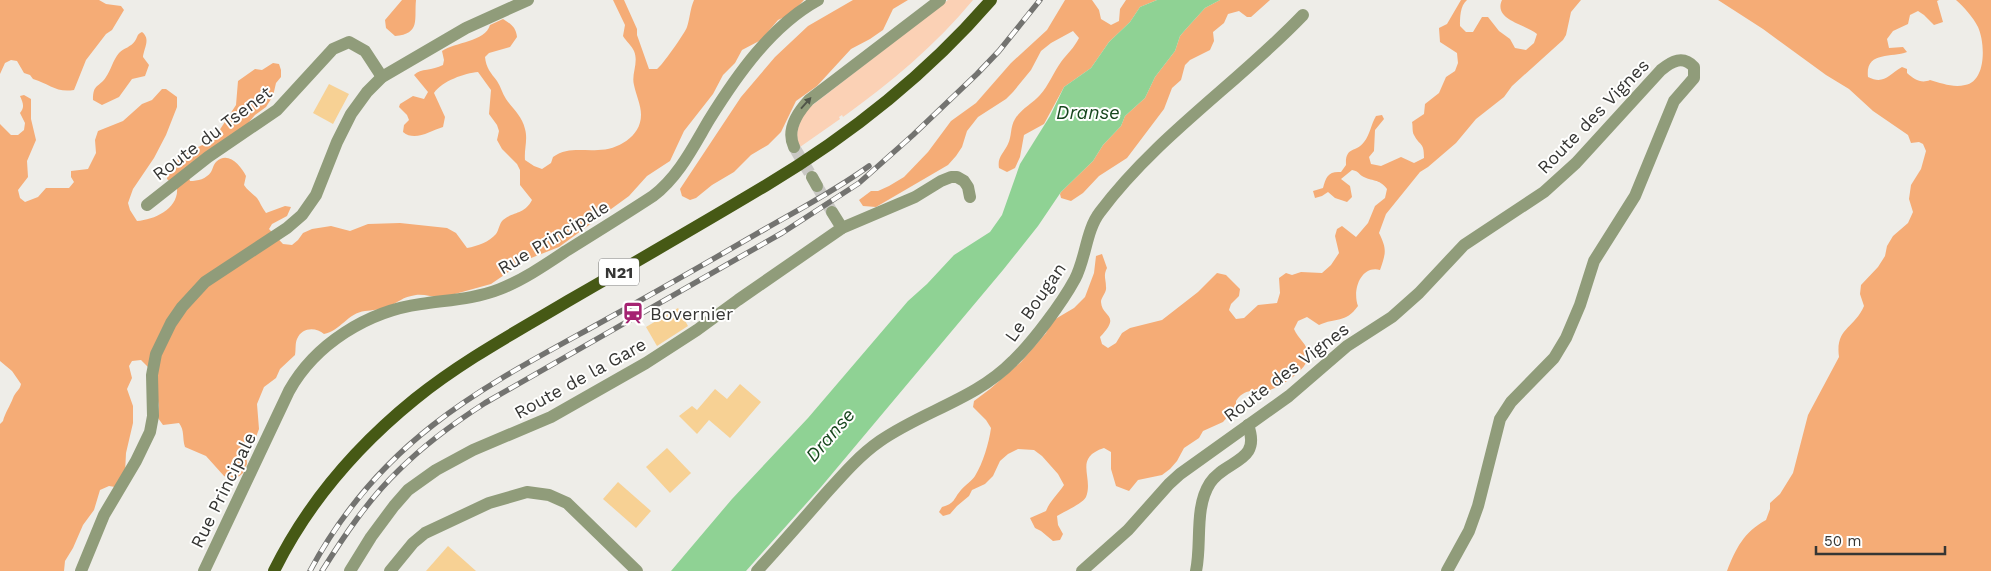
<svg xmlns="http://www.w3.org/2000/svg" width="1991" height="571" font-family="'Work Sans',sans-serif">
  <rect width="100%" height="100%" fill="#eeede8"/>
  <path fill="#fbd1b5" d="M948,0H973C936,45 890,83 843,117L842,115L839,117L840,119L800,147C794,133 799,124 805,111Z"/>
  <g fill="#f5ac76">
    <path d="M0,0H99L106,4L121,6L124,10L112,30L106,34L86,60L74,90C56,93 50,84 33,79L30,75L24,73L17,61L11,60L5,63L0,74Z"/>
    <path d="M402,0H416C414,19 421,34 395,36L386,28L385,20Z"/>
    <path d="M613,0H624L637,29V35L649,69C650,69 656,69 657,69C661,67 685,33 687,27C690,18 690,9 694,0H804L791,14L778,20L761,40L742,50L735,63L723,75L713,94L684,131L670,161L647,176L629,196L559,247L526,260L491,284L444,297C435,298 425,294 416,295C402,297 399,302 388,307C380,310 372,310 365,311C348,313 340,331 324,334C316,327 302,327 297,339C295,343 296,350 295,355L280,369L276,378L264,387L257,404L259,429L256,437L246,449L247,464L243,473L236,479H230L224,476L206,456L185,447C182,438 185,431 179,423L163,425L158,418L159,406L152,371L141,360L132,361L129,366L132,378L127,389L133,406V423L126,453L125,473L115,487L109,486L100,490L94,510L83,525L73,548L65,561L64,571H0V424L3,421C5,413 10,406 13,398C15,392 20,390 21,384L12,371L0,361V124L11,135H18L24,130L25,123L20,113C25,107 23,103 20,96L24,95L31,99V119L36,140L27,161L28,177L18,190L20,198L25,202L38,197L46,188H69L74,182L71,177V171L88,169L96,153L95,140L98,131L123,121L142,104L152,100L162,89H166L177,97V107L166,135L154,158L133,189L128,203L130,210L137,221C155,220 179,208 177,188L167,179L168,172L181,155L211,141L215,137L236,105L238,81L255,69L262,70L273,63L279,64L281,70V77L276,83L273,96L266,107L255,115L244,128L186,169L190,181C198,181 206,179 211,172C213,169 213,165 216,162C228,150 241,166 246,176L244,185C247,190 252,193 257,198C260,202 262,208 266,213L285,206L291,207L287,216L272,224L269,229L283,244L292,245L298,240L303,233L312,229L331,226L350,231L368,224L400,223L447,228L456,233L467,248C478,246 489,242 496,234C499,230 499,224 503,220C514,211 524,215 532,200L520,185V170L517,164L502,149L497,140L499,131L497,125L489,114L491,90L478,72C465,73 442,81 434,93L445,117L443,127C430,131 415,142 403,132L404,125L409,120L407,115L399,107L400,104L413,96L424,99L428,92L414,75C421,68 432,71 443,65L444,60L442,51C455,42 485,42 490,25L503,19C511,24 516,27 517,37L510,47L489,53L485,57C486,68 491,73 497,81C501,87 502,93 506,99C513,109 522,116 525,129C528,140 524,149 525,160L534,166L542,169L551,163L553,157C567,147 581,151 598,150C617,150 641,137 641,115C641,105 636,95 634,85C631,74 639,63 634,51C632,46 626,41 623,36L625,25Z"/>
    <polygon points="853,0 908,0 893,9 883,30 870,39 851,49 817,86 796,101 781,132 768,145 751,155 734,172 712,185 696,198 690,200 682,196 680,189 741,97 775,57 808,26"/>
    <path d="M1065,0H1092L1099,10L1101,19L1111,25L1119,21L1120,9L1126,0H1157L1140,7L1130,22L1109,42L1091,68L1064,87L1044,124L1024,135L1020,157L1015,168L1007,172L999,168C997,157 1004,153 1008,144C1012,136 1010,127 1015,119C1021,109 1033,103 1040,95C1049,85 1053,73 1061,62C1067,54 1074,48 1079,38L1073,31L1051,43L1041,51L1031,70L1013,92L1006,99L978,117L967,131L962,147L956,156L948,165L876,207L863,206L859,200L871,191H878L889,186L904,177L928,152L951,121L976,103L1011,63L1047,30Z"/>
    <polygon points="1220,0 1270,0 1251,17 1247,17 1239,11 1228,14 1224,23 1213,32 1214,41 1210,50 1190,60 1185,65 1181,80 1172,88 1164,109 1127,158 1099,176 1083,193 1071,201 1061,198 1060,194 1061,192 1093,161 1103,145 1121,126 1125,116 1145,98 1155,77 1175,51 1180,36 1186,29 1205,8"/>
    <path d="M1461,0H1467C1460,6 1460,17 1460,26L1466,32H1473L1482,17H1488L1499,31L1510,39L1515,48L1526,50L1534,43L1537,34C1525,24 1493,20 1502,0H1581L1571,12L1566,35L1563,40L1512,86L1504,97L1476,119L1456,143L1428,167L1420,172L1386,214L1379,233C1387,249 1386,253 1380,270C1361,265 1352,290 1358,306C1345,324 1336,317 1319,325L1307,317L1298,321L1294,329C1298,339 1308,344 1308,355C1309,369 1282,386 1270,390C1256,395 1247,385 1236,401V407L1223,422L1203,431L1199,438L1184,448L1177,461L1170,469L1162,475L1138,480L1129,491L1116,486L1111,469V452L1104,448C1073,458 1094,477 1086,497C1082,504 1065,511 1057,516L1058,525L1063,534L1060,540L1053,541L1041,531L1035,528L1030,518L1046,511C1050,501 1058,494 1064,485L1058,474L1042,456L1034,450L1018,449L1008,454L1000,461L993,476L985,484L972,490L969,496L957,506L950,514L943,516L939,512L942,507C956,503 953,499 961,490C965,485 972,481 975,476C983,463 989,443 991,428L986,420L973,407L974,401L990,389L1021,362L1046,333L1052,321L1074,308L1085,297L1094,273L1096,256L1102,254L1107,268C1103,276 1106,279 1106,287C1107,292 1101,297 1101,302C1102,318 1122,314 1100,337L1102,344L1108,348L1116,343L1122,333L1130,328L1162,320L1198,292L1217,273L1226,275L1240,289L1239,296L1231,304L1229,310L1236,319L1244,318L1258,305L1277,303L1280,293L1279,278L1286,273L1292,275L1301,272L1322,273L1331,265L1339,253L1335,236L1337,229L1342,226L1356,237L1368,223L1375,206L1385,198L1387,189C1379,178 1372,182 1362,176C1358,173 1358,171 1352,170L1341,179L1350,186L1352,197L1347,202L1335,198L1328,192L1322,196L1315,198L1313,191L1323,188C1326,177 1328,171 1341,172L1346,165C1345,146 1356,153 1364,142C1370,135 1371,124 1376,116L1382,115L1384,119L1375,130L1374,151L1369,157L1371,164L1381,166L1401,157L1414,163L1424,158C1424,141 1420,147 1414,135C1412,132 1413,126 1412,122L1424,114L1425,104L1439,93L1446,77L1455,71L1458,63L1457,53L1440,42L1439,28L1447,24Z"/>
    <path d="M1718,0H1939L1937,1L1943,22L1934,25L1924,15L1918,11L1910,15L1908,24L1893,31L1887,39L1889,48L1903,47L1907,52C1891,58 1865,51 1868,77C1884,85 1888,75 1902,67L1907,69V73C1914,79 1921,84 1930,80C1941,83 1953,88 1965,85C1987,81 1985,42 1978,27C1973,17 1964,7 1956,0H1991V571H1727C1736,548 1744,532 1766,520L1770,509V503L1780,494L1793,473L1808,415L1839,357C1835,328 1854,329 1864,306L1860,294L1861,285L1878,267L1885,256L1887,246L1893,236L1908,223L1913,212L1909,199L1911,185L1921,169L1926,151L1923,144L1919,142L1911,143L1908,135L1873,111L1849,89L1826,75L1763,29Z"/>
    <path d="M142,32C151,39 144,48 143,57L149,65L145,76L132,79L119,97L102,105L93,100C93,83 99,88 106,77C111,70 113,60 119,53C124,48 131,47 135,41C138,37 136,35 142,32Z"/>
  </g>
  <polygon fill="#8fd294" points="1157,0 1220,0 1205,8 1186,29 1180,36 1175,51 1155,77 1145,98 1125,116 1121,126 1103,145 1093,161 1061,192 1038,226 1003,270 821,487 746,571 671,571 732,499 808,418 908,301 927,284 954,255 990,232 1002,215 1020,164 1050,116 1064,87 1091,68 1109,42 1130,22 1140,7"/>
  <g fill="#f7d194">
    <polygon points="329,84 349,94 333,124 313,113"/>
    <polygon points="678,308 688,326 657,346 646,327"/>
    <polygon points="740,384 761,402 730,438 709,420 697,434 679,416 692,406 697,410 715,389 727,399"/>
    <polygon points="667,448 691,473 670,493 646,467"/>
    <polygon points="618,482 651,511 636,528 603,499"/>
    <polygon points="448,546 476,571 426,571"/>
  </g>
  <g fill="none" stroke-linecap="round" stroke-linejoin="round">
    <g stroke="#c9c8c4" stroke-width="12" stroke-dasharray="12 6" stroke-linecap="butt">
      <polyline points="794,147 812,177"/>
      <polyline points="817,186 832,212"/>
    </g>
    <g stroke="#909c7a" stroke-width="12">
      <path d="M794,147C786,130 797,113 809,100L940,0"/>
      <polyline points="812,177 817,186"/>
      <polyline points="147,205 208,157 277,110 333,49 349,42 365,51 382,77"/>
      <polyline points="832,212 842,228"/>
      <polyline points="81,571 104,515 136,461 150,432 153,416 152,375 156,354 171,323 182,307 205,282 287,228 302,215 316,195 337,142 351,114 367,92 382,77 466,28 528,0"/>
      <path d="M204,571L289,391C315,344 368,311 421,304C447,300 475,299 500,289C523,280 545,265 566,251C595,233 624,215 653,196C679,176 693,147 709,120C737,75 771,26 818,0"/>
      <polyline points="350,571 371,537 394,506 408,490 436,470 473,450 551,417 646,363 697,330 738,300 842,228 915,197 941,181 951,177 957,177 964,181 968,187 970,197"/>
      <polyline points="390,571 413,543 425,533 489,503 527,492 549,495 567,503 637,571"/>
      <path d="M757,571C779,547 800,523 821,499C839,479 857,457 880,441C923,411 976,399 1013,361C1033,342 1062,303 1075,279C1086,258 1086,230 1100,212C1157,136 1238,83 1303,15"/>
      <path d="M1082,571L1128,530L1169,484L1180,474L1289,396L1347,346L1392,317L1419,293L1464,245L1544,192L1576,163L1661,70C1672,61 1683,55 1694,67V78L1674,101L1635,196L1594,261L1580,305L1566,338L1554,358L1511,402L1500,419L1478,506L1469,531L1447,571"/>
      <path d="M1196,571C1202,543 1194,508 1210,483C1226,459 1262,463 1248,425"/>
    </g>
    <path stroke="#465915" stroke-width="12" d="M274,571C307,504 357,446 415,399C462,361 516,332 568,301C634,263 700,225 765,186C850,135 927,74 991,0"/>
    <g stroke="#737370" stroke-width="5.5">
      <g id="rail">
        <path d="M310,571C340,515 383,464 433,425C484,385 542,355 598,324C654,293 710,261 765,229C800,209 836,190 869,166"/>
        <path d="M322,571C344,536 368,500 398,471C424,445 454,423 485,403L782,233L859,183L913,135L977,74L999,51L1040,0"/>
      </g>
    </g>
    <use href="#rail" stroke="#fffffe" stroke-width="4" stroke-dasharray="11" stroke-linecap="butt"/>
  </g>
  <defs><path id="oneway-solid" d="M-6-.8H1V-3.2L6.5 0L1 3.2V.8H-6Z" transform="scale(1.25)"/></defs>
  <use fill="#515549" href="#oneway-solid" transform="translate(806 103) rotate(-48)"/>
  <defs>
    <g id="station-bare" transform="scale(1.725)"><path d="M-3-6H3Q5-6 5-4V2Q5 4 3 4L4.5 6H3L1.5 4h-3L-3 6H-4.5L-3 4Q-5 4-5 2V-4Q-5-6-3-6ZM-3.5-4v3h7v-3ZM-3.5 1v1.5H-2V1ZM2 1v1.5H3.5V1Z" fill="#a52372" stroke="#fffffe" stroke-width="2.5" paint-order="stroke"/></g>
  </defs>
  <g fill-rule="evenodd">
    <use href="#station-bare" x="633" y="313"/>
  </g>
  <g text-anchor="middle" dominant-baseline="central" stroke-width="4" stroke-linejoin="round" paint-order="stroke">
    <rect fill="#fffffe" stroke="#727271" stroke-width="1" x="599" y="258.5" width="40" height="27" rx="4"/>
    <g font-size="16" font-weight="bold" fill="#363634">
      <text x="619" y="272">N21</text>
    </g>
    <g font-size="18" fill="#363634" stroke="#fffffe">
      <text transform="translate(1593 116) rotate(-46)">Route des Vignes</text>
      <text transform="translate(212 133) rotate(-37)">Route du Tsenet</text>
      <text transform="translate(553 237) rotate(-31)">Rue Principale</text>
      <text transform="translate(1035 302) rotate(-55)">Le Bougan</text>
      <text transform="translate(1286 372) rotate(-37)">Route des Vignes</text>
      <text transform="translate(580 378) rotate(-29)">Route de la Gare</text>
      <text transform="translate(223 490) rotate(-64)">Rue Principale</text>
    </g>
    <g font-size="18" fill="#363634" stroke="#fffffe" text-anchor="start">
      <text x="650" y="313">Bovernier</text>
    </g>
    <g font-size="19" font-style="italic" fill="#18471e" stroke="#fffffe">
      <text x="1088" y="112">Dranse</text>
      <text transform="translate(830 435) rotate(-49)">Dranse</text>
    </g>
  </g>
  <path d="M1816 546v8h129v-8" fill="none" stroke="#363634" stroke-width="2.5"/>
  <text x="1824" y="546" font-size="15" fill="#363634" stroke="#fffffe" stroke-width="4" paint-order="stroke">50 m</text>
</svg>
